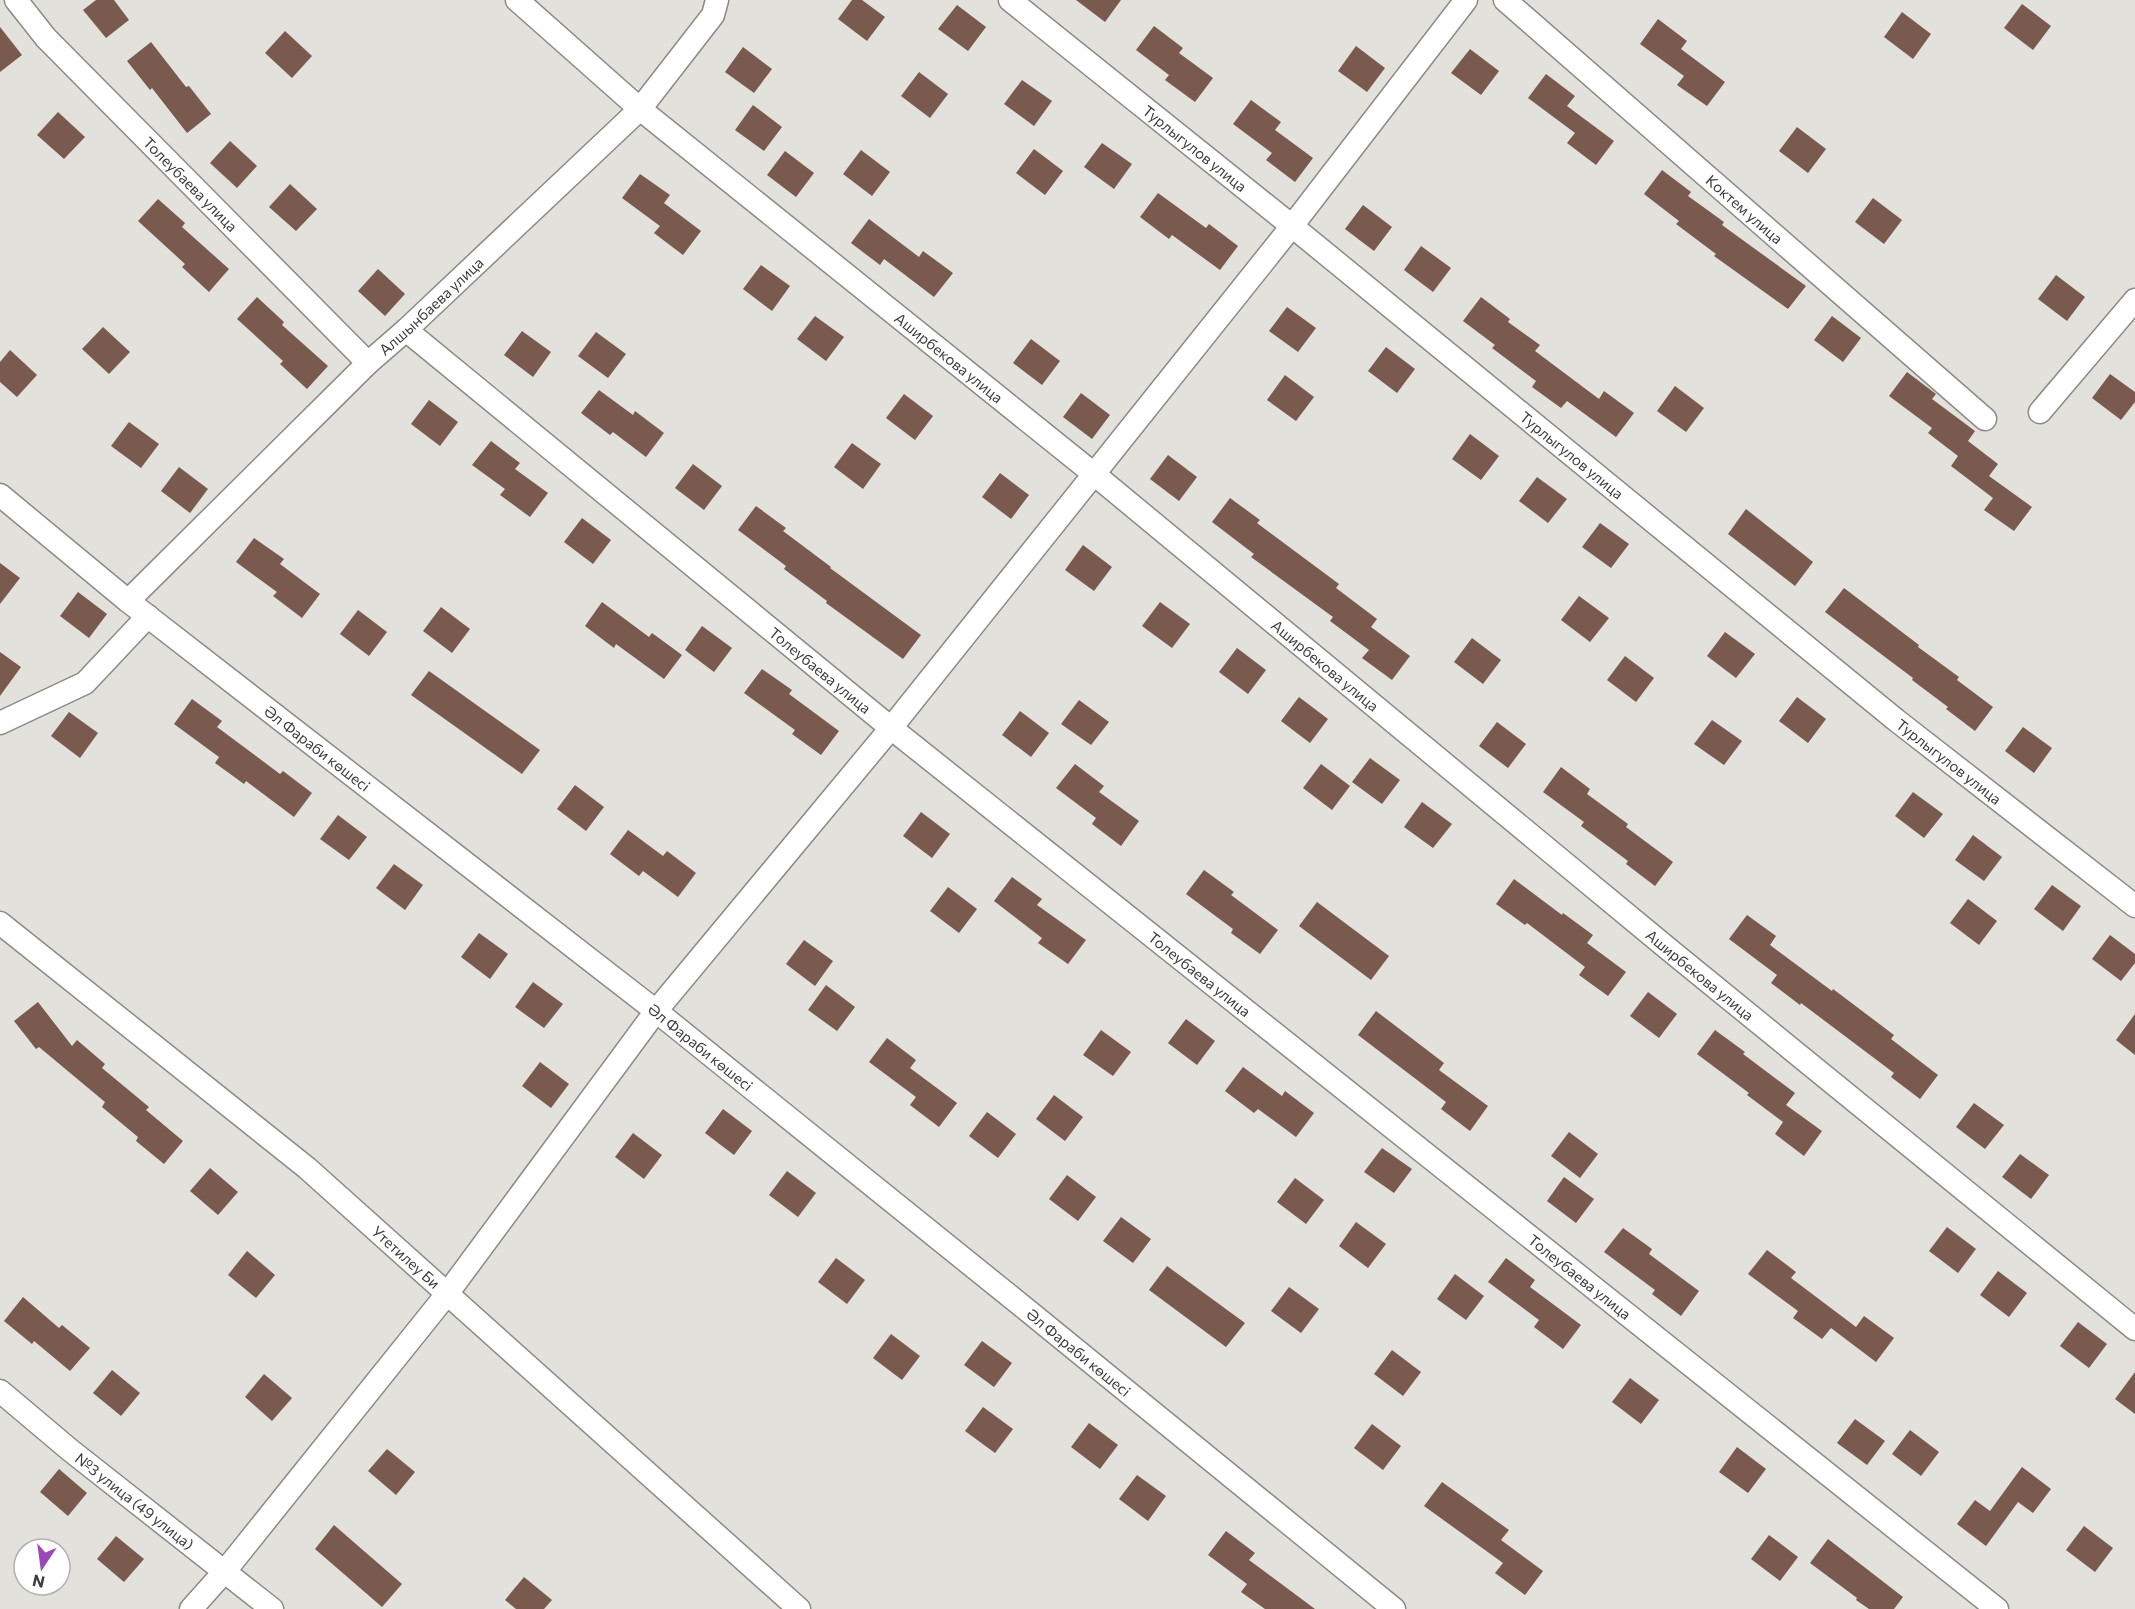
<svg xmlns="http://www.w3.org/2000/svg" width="2135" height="1609" font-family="Commissioner,sans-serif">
  <rect width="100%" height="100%" fill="#e2e1dc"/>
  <g fill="#7a594e">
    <polygon points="96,0 114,0 129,20 106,38 83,10"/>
    <polygon points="852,0 862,0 885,17 867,41 838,19"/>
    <polygon points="1076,0 1121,0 1105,22"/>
    <polygon points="2022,4 2051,26 2033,50 2004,28"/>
    <polygon points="957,5 986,27 968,51 938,29"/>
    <polygon points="1902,12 1931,34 1913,59 1884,37"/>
    <polygon points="1658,19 1687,41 1681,49 1725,82 1707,106 1677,85 1684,76 1640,44"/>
    <polygon points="1154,26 1183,48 1179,53 1213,78 1195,102 1165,80 1169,75 1136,50"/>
    <polygon points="0,27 22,55 0,72"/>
    <polygon points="285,31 312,56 292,78 265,53"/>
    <polygon points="151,42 186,87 189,86 211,114 187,133 152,88 150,90 127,61"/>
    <polygon points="1356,46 1385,68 1367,92 1338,71"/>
    <polygon points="743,47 772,69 754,93 725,72"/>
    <polygon points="1470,49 1499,71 1481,95 1451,73"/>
    <polygon points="919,72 948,94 930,118 901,96"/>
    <polygon points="1546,74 1575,96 1567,106 1614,141 1596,165 1567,143 1575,133 1528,98"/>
    <polygon points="1022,80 1052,101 1034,126 1004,104"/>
    <polygon points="1251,100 1281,122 1275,130 1313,158 1295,182 1266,160 1272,153 1233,124"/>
    <polygon points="753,105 782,127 764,151 735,130"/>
    <polygon points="58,112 85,137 64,159 37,135"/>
    <polygon points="1797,127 1826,149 1808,173 1779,151"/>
    <polygon points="230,141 257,166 237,188 210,163"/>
    <polygon points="1102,143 1132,164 1114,189 1084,167"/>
    <polygon points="1034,149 1063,171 1045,195 1016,173"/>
    <polygon points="861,150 890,172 872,196 843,174"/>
    <polygon points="785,151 814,173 796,197 767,175"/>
    <polygon points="1662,170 1691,192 1688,196 1724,222 1722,225 1806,286 1788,309 1714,256 1716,254 1676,224 1679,221 1644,194"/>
    <polygon points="640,174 670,195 664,203 701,231 683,255 654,233 660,226 622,198"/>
    <polygon points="290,184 317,209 296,231 269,207"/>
    <polygon points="1158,193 1206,228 1209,224 1238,246 1220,270 1172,235 1169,239 1140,217"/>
    <polygon points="1873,198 1902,220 1884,244 1855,222"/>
    <polygon points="158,199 185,223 182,227 229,269 209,292 182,267 185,264 138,221"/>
    <polygon points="1363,205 1392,227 1374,251 1345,229"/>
    <polygon points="869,219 919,257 923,251 953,273 934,297 884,259 880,265 851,243"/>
    <polygon points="1421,246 1451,268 1433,292 1404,270"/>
    <polygon points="761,265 790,286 772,311 743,289"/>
    <polygon points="378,269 405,294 385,316 358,291"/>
    <polygon points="2056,275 2085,297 2067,321 2038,299"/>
    <polygon points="257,297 284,322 282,325 328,366 307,389 280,364 283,361 237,319"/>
    <polygon points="1481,297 1510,319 1508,322 1540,345 1535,351 1599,399 1604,391 1634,413 1616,437 1567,401 1561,408 1532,387 1536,381 1492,348 1495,345 1463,321"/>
    <polygon points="1287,307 1316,328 1298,352 1269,331"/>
    <polygon points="815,316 844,337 826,361 797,339"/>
    <polygon points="1832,316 1861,338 1843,362 1814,340"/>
    <polygon points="103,327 130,352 109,374 82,349"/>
    <polygon points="522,331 551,352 533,377 504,355"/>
    <polygon points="596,332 626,354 608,378 578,356"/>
    <polygon points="1031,339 1060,361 1042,385 1013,363"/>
    <polygon points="1386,347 1415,369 1397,393 1368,371"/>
    <polygon points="10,350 37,375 17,397 0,382 0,362"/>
    <polygon points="1907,372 1936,394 1932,399 1975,431 1968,441 1998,464 1989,476 2032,507 2014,531 1984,510 1993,498 1951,466 1958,456 1928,433 1932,428 1889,396"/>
    <polygon points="2110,374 2135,392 2135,402 2121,420 2092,398"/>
    <polygon points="1285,375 1314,397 1296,421 1267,400"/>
    <polygon points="1675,386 1704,408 1686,432 1657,411"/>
    <polygon points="599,390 633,415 635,411 664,433 646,457 613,432 610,435 581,413"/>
    <polygon points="1081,393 1110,415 1092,439 1063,417"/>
    <polygon points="904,394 933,416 915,440 886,418"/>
    <polygon points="429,400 458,422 440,446 411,424"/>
    <polygon points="129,422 159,444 141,468 111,446"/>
    <polygon points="1470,434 1499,456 1481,480 1452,459"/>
    <polygon points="491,441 520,463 515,469 548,493 530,517 500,495 505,489 472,465"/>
    <polygon points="852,443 881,464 863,489 834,467"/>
    <polygon points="1168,455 1197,477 1179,501 1150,479"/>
    <polygon points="693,464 722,486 704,510 675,488"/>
    <polygon points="179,467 208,489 190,513 161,491"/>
    <polygon points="1000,473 1029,495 1011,519 982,497"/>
    <polygon points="1537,477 1567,499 1548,523 1519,501"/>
    <polygon points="1230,498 1260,520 1257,523 1339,584 1336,588 1377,619 1371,627 1410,656 1392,680 1362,658 1369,650 1330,621 1333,617 1251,557 1254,554 1212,522"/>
    <polygon points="756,506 786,528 783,531 831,567 830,568 921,635 903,659 826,603 827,601 784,569 786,566 738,530"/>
    <polygon points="1746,509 1813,562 1795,586 1728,534"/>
    <polygon points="582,518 611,540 593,564 564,542"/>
    <polygon points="1600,523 1629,544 1611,568 1582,547"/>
    <polygon points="254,538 284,559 280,564 320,594 302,618 273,596 277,592 236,562"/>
    <polygon points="1083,545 1112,567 1094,591 1065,570"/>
    <polygon points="0,563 20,578 0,604"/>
    <polygon points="1844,588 1919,645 1918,647 1959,677 1957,680 1993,707 1975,731 1946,709 1948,707 1912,680 1913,678 1825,612"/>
    <polygon points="78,592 107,614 89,638 60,616"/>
    <polygon points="1579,596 1609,618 1590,642 1561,620"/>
    <polygon points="602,602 649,637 652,633 682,655 664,679 616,644 614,648 585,626"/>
    <polygon points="1160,602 1190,624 1172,648 1142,626"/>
    <polygon points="441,607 470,629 452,653 423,631"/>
    <polygon points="358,610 387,632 369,656 340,634"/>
    <polygon points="702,626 732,648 714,672 685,650"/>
    <polygon points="1725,632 1755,654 1736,678 1707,656"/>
    <polygon points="1472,638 1501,660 1483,684 1454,662"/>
    <polygon points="1237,648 1266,670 1248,694 1219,672"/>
    <polygon points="0,652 21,667 0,696"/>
    <polygon points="1625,656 1654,678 1636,702 1607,680"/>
    <polygon points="762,669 792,690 789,694 839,731 821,755 792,734 795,730 744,693"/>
    <polygon points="429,671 540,750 522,774 411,695"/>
    <polygon points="1299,697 1328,719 1310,743 1281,721"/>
    <polygon points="1797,697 1826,719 1808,743 1779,721"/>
    <polygon points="192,699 222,721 217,727 280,774 283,771 312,793 294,817 246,781 244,784 215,763 219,757 174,724"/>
    <polygon points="1079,700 1109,722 1091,745 1061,724"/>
    <polygon points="1020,711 1049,733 1031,757 1002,735"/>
    <polygon points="69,712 98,733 80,758 51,736"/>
    <polygon points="1712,720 1742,741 1724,765 1694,744"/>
    <polygon points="1497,722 1526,744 1508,768 1479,746"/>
    <polygon points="2023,727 2052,748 2034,773 2005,751"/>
    <polygon points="1370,758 1400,780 1382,804 1352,782"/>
    <polygon points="1075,764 1104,786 1099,792 1139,821 1121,846 1092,824 1096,818 1056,788"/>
    <polygon points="1321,764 1350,786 1332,810 1303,788"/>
    <polygon points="1561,767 1590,789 1587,794 1628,824 1626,827 1673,862 1655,886 1626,864 1628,861 1581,826 1584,822 1543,792"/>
    <polygon points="575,785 604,807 586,831 557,809"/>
    <polygon points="1913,792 1943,814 1924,838 1895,816"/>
    <polygon points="1422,802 1452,824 1433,848 1404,827"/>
    <polygon points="921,812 950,834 932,858 903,836"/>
    <polygon points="338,815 367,837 349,860 320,839"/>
    <polygon points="628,830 663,856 667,851 696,873 678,897 643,871 639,876 610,854"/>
    <polygon points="1973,835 2002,857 1984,881 1955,860"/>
    <polygon points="394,864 423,885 405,910 376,888"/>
    <polygon points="1204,870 1234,892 1231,895 1278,930 1260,954 1231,933 1233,929 1186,894"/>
    <polygon points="1012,877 1042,899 1037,905 1086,940 1068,964 1038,943 1042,938 994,901"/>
    <polygon points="1514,879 1562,915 1563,913 1593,935 1587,943 1626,972 1608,996 1579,975 1585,967 1527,923 1525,925 1496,904"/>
    <polygon points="2052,885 2081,906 2063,931 2034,909"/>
    <polygon points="948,887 977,909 959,933 930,911"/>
    <polygon points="1968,899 1997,921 1979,945 1950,923"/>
    <polygon points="1317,902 1389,956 1371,980 1299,926"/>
    <polygon points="1747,915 1776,936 1770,945 1832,991 1833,989 1894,1035 1891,1039 1938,1075 1920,1099 1891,1077 1894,1073 1801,1003 1800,1005 1771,983 1777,975 1729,939"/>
    <polygon points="479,933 508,954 490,979 461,957"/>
    <polygon points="2110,935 2135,954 2135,963 2121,981 2092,959"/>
    <polygon points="804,940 833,961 815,986 786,964"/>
    <polygon points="533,982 563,1004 544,1028 515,1007"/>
    <polygon points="826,985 855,1007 837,1031 808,1010"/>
    <polygon points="1648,992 1677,1014 1659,1038 1630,1016"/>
    <polygon points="38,1002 72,1046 77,1040 105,1064 102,1068 149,1107 146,1110 183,1141 164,1164 136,1141 138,1137 102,1107 105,1102 39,1047 36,1049 14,1021"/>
    <polygon points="1376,1011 1444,1063 1439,1070 1488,1106 1470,1131 1441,1109 1446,1102 1358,1035"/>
    <polygon points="2135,1014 2135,1055 2116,1040"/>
    <polygon points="1186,1019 1215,1041 1197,1065 1168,1043"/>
    <polygon points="1101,1030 1131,1052 1113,1076 1083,1055"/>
    <polygon points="1715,1030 1745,1052 1743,1054 1795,1093 1786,1105 1822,1131 1804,1156 1775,1134 1783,1122 1747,1095 1749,1093 1697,1054"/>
    <polygon points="887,1038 916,1060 910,1068 957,1103 939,1127 910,1105 916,1097 869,1062"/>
    <polygon points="540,1062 569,1084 551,1108 522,1086"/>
    <polygon points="1243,1067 1282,1096 1285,1091 1314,1113 1296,1137 1258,1109 1254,1113 1225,1091"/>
    <polygon points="1054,1095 1083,1117 1065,1141 1036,1119"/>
    <polygon points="1974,1103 2004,1125 1985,1149 1956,1127"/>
    <polygon points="723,1109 752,1131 734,1155 705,1133"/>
    <polygon points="987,1112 1016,1134 998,1158 969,1136"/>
    <polygon points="1569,1132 1598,1154 1580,1178 1551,1156"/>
    <polygon points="633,1133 662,1155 644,1179 615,1157"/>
    <polygon points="1382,1148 1412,1169 1394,1193 1364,1172"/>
    <polygon points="2020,1154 2049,1175 2031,1199 2002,1177"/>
    <polygon points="210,1168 238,1192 218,1215 190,1191"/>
    <polygon points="787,1171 816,1193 798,1217 769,1195"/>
    <polygon points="1067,1175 1096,1197 1078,1221 1049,1199"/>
    <polygon points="1564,1177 1594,1199 1576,1223 1547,1201"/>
    <polygon points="1295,1178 1324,1200 1306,1224 1277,1202"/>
    <polygon points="1121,1217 1151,1239 1133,1263 1103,1241"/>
    <polygon points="1356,1222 1386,1244 1368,1268 1339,1246"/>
    <polygon points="1947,1227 1976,1249 1958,1273 1929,1251"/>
    <polygon points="1623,1228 1652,1249 1649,1254 1699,1291 1681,1316 1652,1294 1655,1290 1604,1252"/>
    <polygon points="1767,1250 1796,1272 1791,1278 1856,1327 1864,1316 1894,1338 1876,1362 1831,1328 1822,1339 1793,1318 1798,1311 1748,1274"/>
    <polygon points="247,1251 275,1275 256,1298 228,1275"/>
    <polygon points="836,1258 865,1280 847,1304 818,1282"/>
    <polygon points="1506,1258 1535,1280 1530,1287 1581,1325 1563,1349 1534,1327 1539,1320 1488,1282"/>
    <polygon points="1167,1266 1245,1323 1226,1347 1149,1290"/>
    <polygon points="1998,1271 2027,1293 2009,1317 1980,1295"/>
    <polygon points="1455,1274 1484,1296 1466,1320 1437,1299"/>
    <polygon points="1289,1287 1319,1309 1301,1333 1271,1311"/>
    <polygon points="23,1297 59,1328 62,1325 90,1348 70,1371 34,1341 32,1344 4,1321"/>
    <polygon points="2078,1322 2107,1344 2089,1368 2060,1346"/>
    <polygon points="891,1334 920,1356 902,1380 873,1358"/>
    <polygon points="982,1341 1012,1363 994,1387 964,1365"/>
    <polygon points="1392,1350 1421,1372 1403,1396 1374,1374"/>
    <polygon points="112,1370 140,1393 121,1416 93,1393"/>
    <polygon points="2135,1372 2135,1414 2115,1399"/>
    <polygon points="264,1374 292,1398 272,1421 245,1397"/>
    <polygon points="1630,1378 1659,1400 1641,1424 1612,1402"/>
    <polygon points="983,1407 1013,1429 995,1453 965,1431"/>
    <polygon points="1855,1419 1885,1441 1867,1465 1837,1443"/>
    <polygon points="1089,1423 1118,1445 1100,1469 1071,1447"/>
    <polygon points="1372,1424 1401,1446 1383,1470 1354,1448"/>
    <polygon points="1910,1430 1939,1452 1921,1476 1892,1454"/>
    <polygon points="1737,1447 1766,1469 1748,1493 1719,1472"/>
    <polygon points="387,1449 415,1472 396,1495 368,1471"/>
    <polygon points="2022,1467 2051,1489 2033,1513 2018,1502 1986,1546 1957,1524 1975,1500 1990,1511"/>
    <polygon points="59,1469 87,1493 68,1516 40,1492"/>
    <polygon points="1137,1475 1166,1496 1148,1521 1119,1499"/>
    <polygon points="1442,1482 1509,1530 1501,1540 1543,1571 1525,1595 1495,1573 1503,1563 1424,1506"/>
    <polygon points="334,1525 402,1584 382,1607 315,1549"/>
    <polygon points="2084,1526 2113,1548 2095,1572 2066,1550"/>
    <polygon points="1226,1531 1255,1553 1249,1560 1315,1609 1265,1609 1241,1592 1247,1584 1208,1555"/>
    <polygon points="1769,1535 1798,1557 1780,1581 1751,1559"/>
    <polygon points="116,1536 144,1559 124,1582 97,1559"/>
    <polygon points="1828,1539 1903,1597 1894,1609 1869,1609 1856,1600 1857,1598 1810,1563"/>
    <polygon points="524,1577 552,1600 544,1609 516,1609 505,1600"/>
  </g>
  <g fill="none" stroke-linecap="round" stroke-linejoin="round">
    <g stroke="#8c8a86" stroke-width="25">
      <g id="minor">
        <path id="s1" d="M16,0L46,38L368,363"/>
        <path id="s2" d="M517,0L640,109L1094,474L1672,952L2135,1329"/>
        <path id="s3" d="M1010,0L1292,226L1896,720L2135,906"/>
        <path id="s4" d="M1505,0L1985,419"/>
        <path id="s5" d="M406,330L891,728L1997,1609"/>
        <polyline points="2040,412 2135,300"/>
        <path id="s6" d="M0,495L128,601L656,1011L1027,1310L1394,1609"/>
        <path id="s7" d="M128,601L368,363L406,330L640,109L713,15L717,0"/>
        <polyline points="0,723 85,683 148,616"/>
        <path id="s8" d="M0,923L307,1168L799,1609"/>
        <path id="s9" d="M0,1391L70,1450L272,1609"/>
        <polyline points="191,1609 225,1571 447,1294 656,1011 891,728 1094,474 1292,226 1466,0"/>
      </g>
    </g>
    <use href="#minor" stroke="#fff" stroke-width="22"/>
  </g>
  <g text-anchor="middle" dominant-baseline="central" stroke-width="6" stroke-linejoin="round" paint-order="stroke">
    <g font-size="15" fill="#3d3c3a" stroke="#fff">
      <text stroke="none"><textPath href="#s3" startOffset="237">Турлыгулов улица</textPath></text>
      <text stroke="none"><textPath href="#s1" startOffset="254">Толеубаева улица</textPath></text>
      <text stroke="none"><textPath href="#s4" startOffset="318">Коктем улица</textPath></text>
      <text stroke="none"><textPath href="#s7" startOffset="423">Алшынбаева улица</textPath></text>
      <text stroke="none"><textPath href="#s2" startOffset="561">Аширбекова улица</textPath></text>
      <text stroke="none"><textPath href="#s3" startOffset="723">Турлыгулов улица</textPath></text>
      <text stroke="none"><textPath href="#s2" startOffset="1047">Аширбекова улица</textPath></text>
      <text stroke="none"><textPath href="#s5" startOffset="536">Толеубаева улица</textPath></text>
      <text stroke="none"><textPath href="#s6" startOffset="406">Әл Фараби көшесі</textPath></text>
      <text stroke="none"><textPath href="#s3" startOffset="1209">Турлыгулов улица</textPath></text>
      <text stroke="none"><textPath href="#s5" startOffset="1022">Толеубаева улица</textPath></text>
      <text stroke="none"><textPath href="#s2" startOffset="1533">Аширбекова улица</textPath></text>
      <text stroke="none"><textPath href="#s6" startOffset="892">Әл Фараби көшесі</textPath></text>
      <text stroke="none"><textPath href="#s8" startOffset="526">Утетилеу Би</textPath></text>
      <text stroke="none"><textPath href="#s5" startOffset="1508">Толеубаева улица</textPath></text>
      <text stroke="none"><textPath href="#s6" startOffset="1378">Әл Фараби көшесі</textPath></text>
      <text stroke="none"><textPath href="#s9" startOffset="174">№3 улица (49 улица)</textPath></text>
    </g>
  </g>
  <g transform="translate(42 1567) rotate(193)"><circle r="28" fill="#ffffff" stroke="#b1b1b0" stroke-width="1.5"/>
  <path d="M0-4.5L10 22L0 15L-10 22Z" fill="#9949b9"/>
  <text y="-9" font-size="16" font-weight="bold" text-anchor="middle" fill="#3d3c3a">N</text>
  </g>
</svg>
